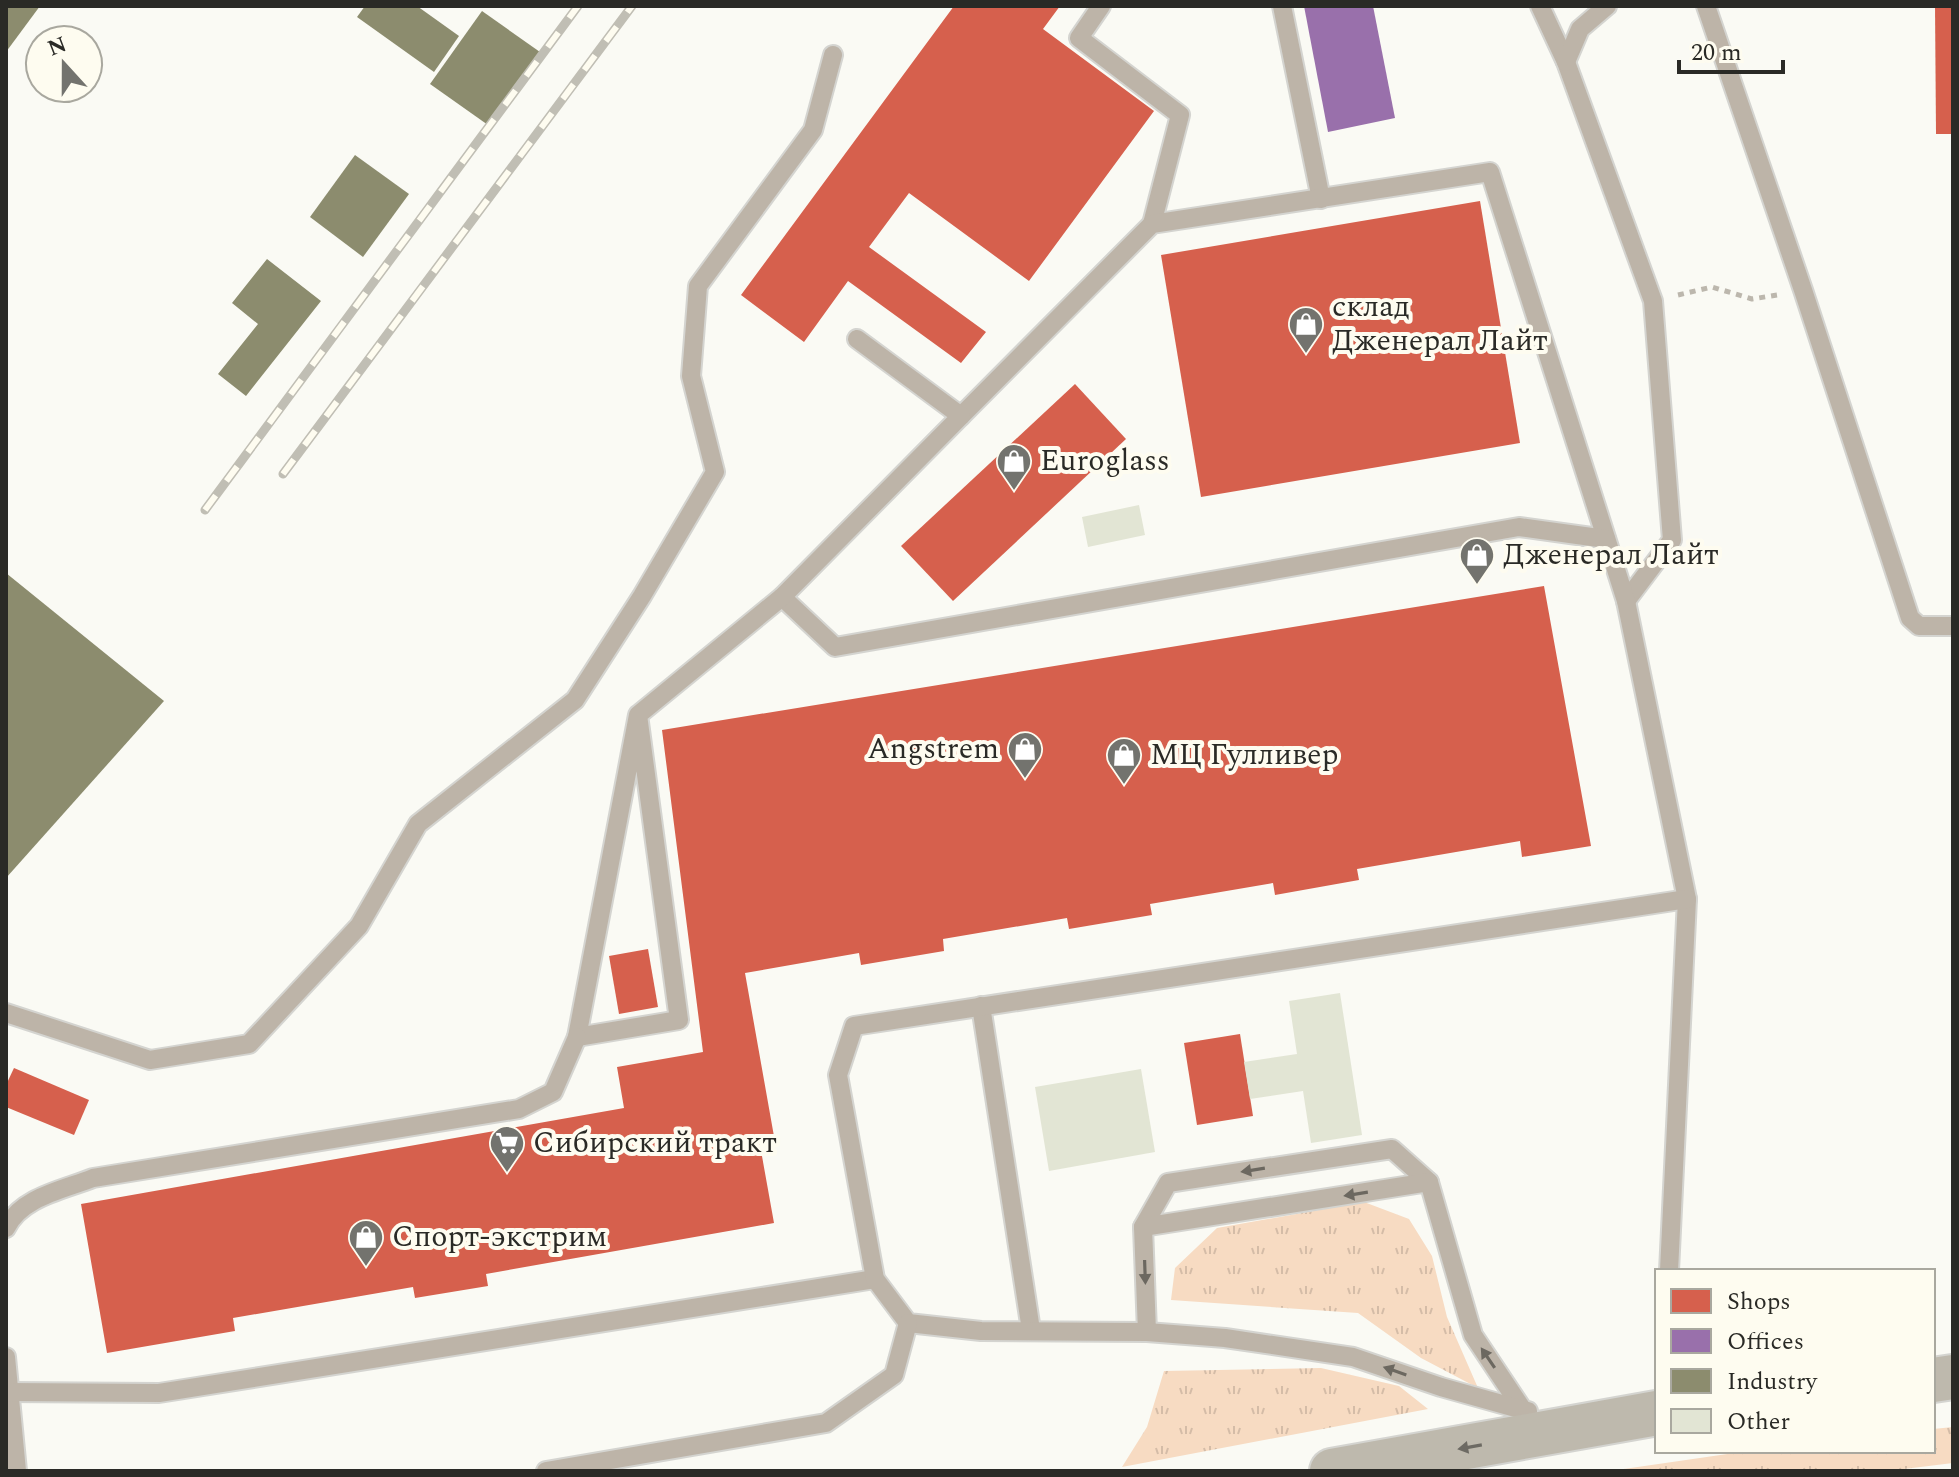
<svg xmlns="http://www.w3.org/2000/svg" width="1959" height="1477" font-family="Spectral,serif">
  <defs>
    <pattern id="grass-tufts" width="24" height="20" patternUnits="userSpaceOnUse" patternTransform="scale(2)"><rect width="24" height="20" fill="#f7dbc2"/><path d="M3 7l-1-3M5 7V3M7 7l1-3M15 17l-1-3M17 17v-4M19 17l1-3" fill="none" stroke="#d4bca7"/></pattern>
  </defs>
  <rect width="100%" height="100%" fill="#fafaf4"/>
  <g fill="url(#grass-tufts)">
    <polygon points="1364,1202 1409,1219 1432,1256 1447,1317 1478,1388 1421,1358 1358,1313 1171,1300 1175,1268 1217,1228"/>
    <polygon points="1321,1368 1399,1386 1428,1409 1122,1467 1147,1427 1164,1371"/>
    <polygon points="1953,1427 1953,1463 1888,1471 1610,1471 1748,1451 1933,1451 1933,1429"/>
  </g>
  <g fill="#d6604d">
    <polygon points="954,6 1060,6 1043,29 1154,111 1029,281 909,193 869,247 986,332 961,363 848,281 804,342 741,295"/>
    <polygon points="1935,6 1953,6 1953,134 1936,134"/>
    <polygon points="1480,201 1520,443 1201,497 1161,255"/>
    <polygon points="1075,384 1126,439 953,601 901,546"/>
    <polygon points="1544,586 1591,846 1522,857 1520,841 1357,869 1359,880 1275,895 1273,883 1150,904 1152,915 1069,929 1067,918 943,939 944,951 861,965 859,953 745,973 775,1142 760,1145 774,1223 486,1274 488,1286 415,1298 413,1287 233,1318 235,1331 107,1353 81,1204 624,1108 617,1067 703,1052 662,730"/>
    <polygon points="648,949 658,1007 619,1014 609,956"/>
    <polygon points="1240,1034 1253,1116 1197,1125 1184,1043"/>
    <polygon points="14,1068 89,1100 74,1135 6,1107 6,1085"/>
  </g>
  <polygon fill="#9970ab" points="1304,6 1373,6 1395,118 1328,132"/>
  <g fill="#8c8c6e">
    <polygon points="6,6 40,6 6,52"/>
    <polygon points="365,6 417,6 459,36 434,72 357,17"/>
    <polygon points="482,11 540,52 488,125 430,84"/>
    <polygon points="355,155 409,194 363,257 310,217"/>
    <polygon points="267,259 321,301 246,396 218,374 258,324 232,303"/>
    <polygon points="6,573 164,701 6,878"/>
  </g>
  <g fill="#e2e5d4">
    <polygon points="1139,505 1145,535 1088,547 1082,517"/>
    <polygon points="1340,993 1362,1135 1311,1143 1303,1091 1250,1099 1244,1062 1297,1054 1289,1001"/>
    <polygon points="1141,1069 1155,1152 1049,1171 1035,1087"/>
  </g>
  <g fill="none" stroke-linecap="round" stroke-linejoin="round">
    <g stroke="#d4d4d0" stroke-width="22">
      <g id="service">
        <polyline points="1101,6 1079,38 1180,115 1152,224"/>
        <polyline points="1282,6 1321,199"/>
        <polyline points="1540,6 1566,62 1653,301 1672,540 1626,601"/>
        <polyline points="1706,6 1803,290 1910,618 1919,626 1953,626"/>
        <polyline points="1566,62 1580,29 1607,6"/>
        <polyline points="961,416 1152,224 1490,172 1626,601 1687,899 1669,1271"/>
        <polyline points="782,597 835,647 1519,527 1606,539"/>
        <polyline points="638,715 679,1020 577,1037 638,715 782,597 961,416 857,339"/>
        <polyline points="981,1006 1031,1330"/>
        <polyline points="6,1013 150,1060 249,1044 359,926 418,824 575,700 642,596 715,472 691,376 698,286 813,130 833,55"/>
        <polyline points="1143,1227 1168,1183 1392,1149 1429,1182"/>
        <path d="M6,1228C21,1197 63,1190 93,1178L519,1109L553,1092L577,1037"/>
        <polyline points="1147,1332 1143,1227 1429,1182 1473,1335 1523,1410 1528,1411"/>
        <polyline points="6,1357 17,1471"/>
        <polyline points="6,1392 159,1393 875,1279"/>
        <polyline points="1523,1410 1441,1387 1353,1357 1225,1338 1147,1332 981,1331 908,1323 875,1279 838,1075 854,1026 1687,899"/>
        <polyline points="546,1471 826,1423 894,1375 908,1323"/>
      </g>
    </g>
    <g stroke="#d4d4d0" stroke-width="48">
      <g id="primary">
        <polyline points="1933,1380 1953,1377"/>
        <polyline points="1332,1471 1657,1413"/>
      </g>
    </g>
    <polyline stroke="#bcb7ad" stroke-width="5" stroke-dasharray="6 6" stroke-linecap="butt" points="1678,295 1712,287 1752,299 1777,295"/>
    <use href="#service" stroke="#bdb4a8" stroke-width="18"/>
    <use href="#primary" stroke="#beb9ad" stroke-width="44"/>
    <g stroke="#c0beb4" stroke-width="9">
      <g id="rail">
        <polyline points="283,474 632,6"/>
        <polyline points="205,510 578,6"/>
      </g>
    </g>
    <use href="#rail" stroke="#fefcf0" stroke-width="6" stroke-dasharray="18" stroke-linecap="butt"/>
  </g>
  <defs><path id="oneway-solid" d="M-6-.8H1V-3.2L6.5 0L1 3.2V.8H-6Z" transform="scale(2)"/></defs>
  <g fill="#6c6860">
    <use href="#oneway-solid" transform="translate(1253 1170) rotate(171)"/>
    <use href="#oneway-solid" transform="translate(1356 1194) rotate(171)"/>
    <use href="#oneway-solid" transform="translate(1145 1272) rotate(88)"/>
    <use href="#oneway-solid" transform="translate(1488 1358) rotate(-124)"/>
    <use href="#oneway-solid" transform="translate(1395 1371) rotate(-161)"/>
  </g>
  <use fill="#6d6a63" href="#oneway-solid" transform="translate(1470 1447) rotate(170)"/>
  <defs>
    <g id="shop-pin" transform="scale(1.8)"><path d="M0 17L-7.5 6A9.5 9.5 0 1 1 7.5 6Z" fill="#73736e" stroke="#fefcf0"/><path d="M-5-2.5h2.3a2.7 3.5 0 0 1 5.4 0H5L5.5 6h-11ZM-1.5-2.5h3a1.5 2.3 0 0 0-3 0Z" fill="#fff"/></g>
    <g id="supermarket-pin" transform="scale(1.8)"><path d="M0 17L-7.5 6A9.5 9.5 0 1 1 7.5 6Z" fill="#73736e" stroke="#fefcf0"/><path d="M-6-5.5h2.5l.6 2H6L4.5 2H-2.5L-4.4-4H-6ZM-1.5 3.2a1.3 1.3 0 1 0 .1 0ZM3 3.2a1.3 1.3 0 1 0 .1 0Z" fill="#fff"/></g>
  </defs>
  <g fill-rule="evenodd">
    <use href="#shop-pin" x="1306" y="324"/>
    <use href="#shop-pin" x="1014" y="461"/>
    <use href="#shop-pin" x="1477" y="555"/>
    <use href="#shop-pin" x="1025" y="749"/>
    <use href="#shop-pin" x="1124" y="755"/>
    <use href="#supermarket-pin" x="507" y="1143"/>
    <use href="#shop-pin" x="366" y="1237"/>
  </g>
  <g text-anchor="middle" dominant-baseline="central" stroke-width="8" stroke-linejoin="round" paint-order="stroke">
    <g font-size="30" fill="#2a2a26" stroke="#fefcf0" text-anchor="start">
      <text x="1332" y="307">склад<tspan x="1332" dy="34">Дженерал Лайт</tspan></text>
      <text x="1040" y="461">Euroglass</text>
      <text x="1503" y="555">Дженерал Лайт</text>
      <text x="999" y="749" text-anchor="end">Angstrem</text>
      <text x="1150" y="755">МЦ Гулливер</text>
      <text x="533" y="1143">Сибирский тракт</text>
      <text x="392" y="1237">Спорт-экстрим</text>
    </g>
  </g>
  <rect width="1959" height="1477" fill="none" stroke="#2a2a26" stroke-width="16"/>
  <rect x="1655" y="1269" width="280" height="184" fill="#fefcf0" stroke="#a9a89f" stroke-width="2"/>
  <rect x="1671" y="1289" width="40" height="24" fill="#d6604d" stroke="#a9a89f" stroke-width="2"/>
  <text x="1727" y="1309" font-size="24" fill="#2a2a26">Shops</text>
  <rect x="1671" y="1329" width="40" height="24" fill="#9970ab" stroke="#a9a89f" stroke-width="2"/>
  <text x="1727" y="1349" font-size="24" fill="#2a2a26">Offices</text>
  <rect x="1671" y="1369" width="40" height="24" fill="#8c8c6e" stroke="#a9a89f" stroke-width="2"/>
  <text x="1727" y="1389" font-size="24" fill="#2a2a26">Industry</text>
  <rect x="1671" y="1409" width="40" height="24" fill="#e2e5d4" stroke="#a9a89f" stroke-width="2"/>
  <text x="1727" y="1429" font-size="24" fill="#2a2a26">Other</text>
  <g transform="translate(64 64) rotate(339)"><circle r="38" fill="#fefcf0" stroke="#a9a89f" stroke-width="2"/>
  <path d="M0-6L14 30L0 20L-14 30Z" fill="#73736e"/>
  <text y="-12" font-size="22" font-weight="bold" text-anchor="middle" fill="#2a2a26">N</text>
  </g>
  <path d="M1679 60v12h104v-12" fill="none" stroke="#2a2a26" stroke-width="4"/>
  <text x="1691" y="60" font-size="24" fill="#2a2a26" stroke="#fefcf0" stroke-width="6" paint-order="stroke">20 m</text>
</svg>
